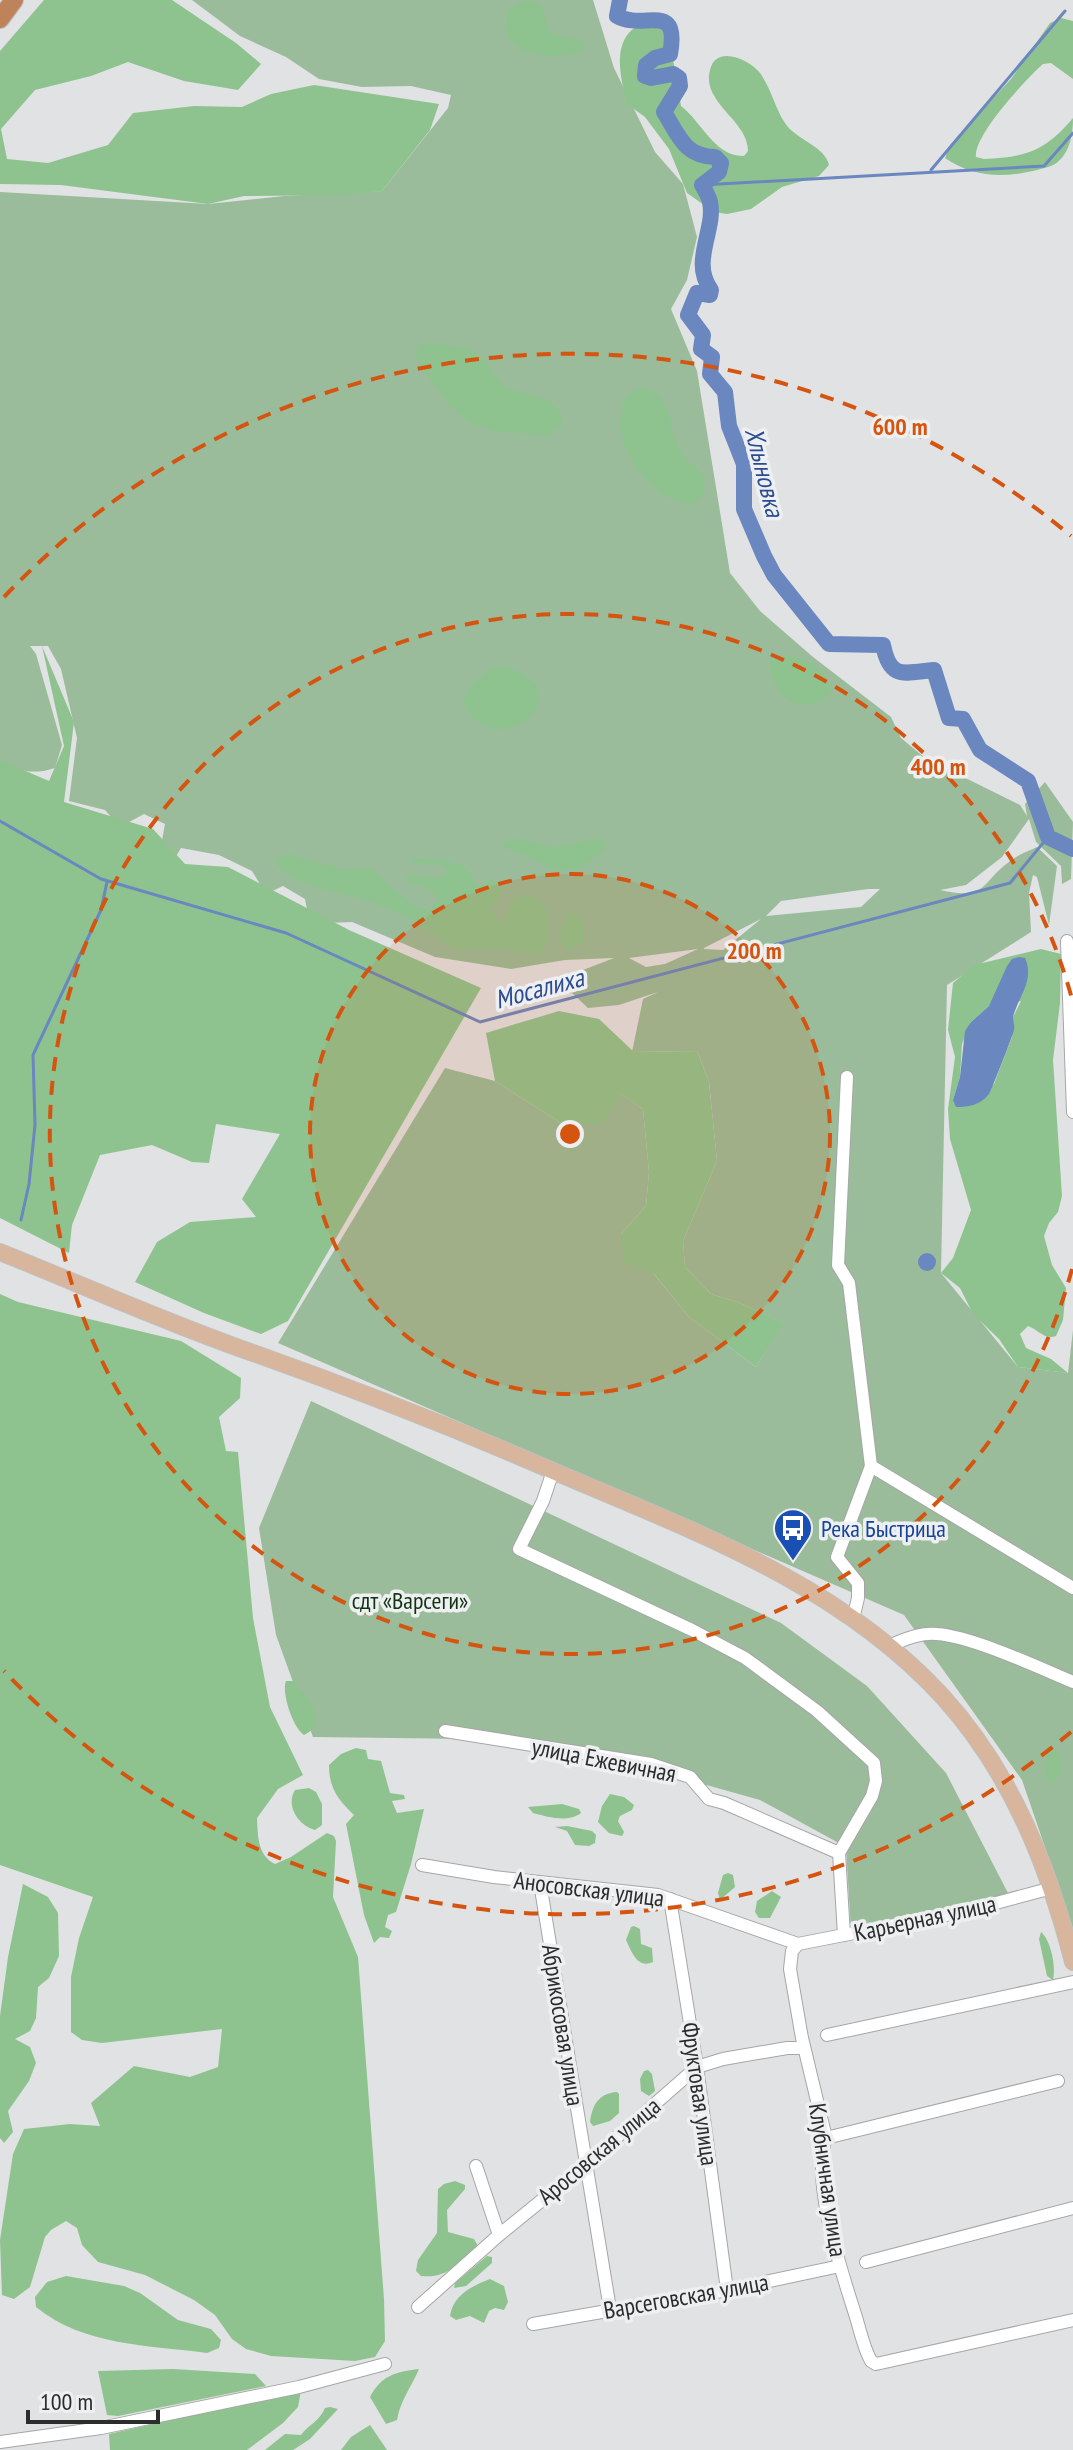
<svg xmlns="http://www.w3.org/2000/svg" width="1073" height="2450" font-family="'PT Sans Narrow',sans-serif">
  <rect width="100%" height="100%" fill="#e1e2e3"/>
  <g fill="#9abc9a" fill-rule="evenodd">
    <path d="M192,0H593L614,68L655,152L683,184L697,237L687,280L671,309L697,371L730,573L760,611L813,657L891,717L901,738L925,758L1020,805L1027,816L1025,804L1045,782L1073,822L1071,879L1062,884L1061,866L1036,842L1029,819L1002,857L966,885L940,890C990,901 979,882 1013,859C1020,854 1029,851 1037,847L1057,866L1049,925L1037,877L1033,875L1029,893L1031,932L947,985L941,1273L1018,1367L1068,1373L1073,1330V1929L1022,1780L904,1615L278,1343L445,1068L495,1081L561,1123L620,1093L643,1109L649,1172L646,1206L621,1234L689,1317L756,1367L782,1323L740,1303L711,1294L685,1267L683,1241L717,1161L709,1082L697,1051L632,1052L643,999L658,992L619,1005L588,1008L572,993L565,977L614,958L565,960L511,969L435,957L352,922L327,923L309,919L305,899L283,886L266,894L252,871L219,855L181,848L175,858L161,846L165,824L144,814L120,827L105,810L69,801L77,738L61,669L48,646H30L36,654L62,745L55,768C35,775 19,771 0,763V192L208,204L284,196L382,191L448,108L451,95L411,86L362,87L319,79L286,57L240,36ZM868,889H880L861,907L766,916L781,901ZM761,919L723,950L704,949V948ZM698,949L665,964L646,967L629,958Z"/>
    <polygon points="311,1401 781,1623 867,1686 946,1773 1009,1895 851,1931 846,1847 760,1800 653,1770 473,1739 313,1737 276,1635 259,1528"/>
  </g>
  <g fill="#8ec38f" fill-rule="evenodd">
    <polygon points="44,0 172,0 236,43 261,64 238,90 184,81 128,62 91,76 35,90 1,129 7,159 48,163 108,145 133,113 194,106 242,107 271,94 314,85 439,104 430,130 382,191 342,195 244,196 208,204 61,185 0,184 0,51"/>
    <path d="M523,1C547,2 543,10 548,30L554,34L582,40L585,46L583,50C561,61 514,59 506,31C504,25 507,18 508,12Z"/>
    <path d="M1061,18L1073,21V79L1051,63L1043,64C1026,79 973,136 976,157L984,159C1027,157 1045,151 1073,118C1073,134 1070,154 1055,164C1050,167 1043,168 1037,170C1004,178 974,178 945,158L950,145L1011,79L1050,23Z"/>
    <path d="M643,23L658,24L668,30L681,106C701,121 715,157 744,156L748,151C748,120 701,103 710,70C716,44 750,60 760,73C771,88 775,108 785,123C796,140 825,146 829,165L819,176L782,187L751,209L727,214L714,212L687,193L669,149L645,117L627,104C620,76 610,37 643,23Z"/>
    <path d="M434,343C452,346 473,346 486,362C493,371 496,381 506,387C524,397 567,395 561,426L546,436L492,430L470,423L448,404L417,360L416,352L419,345Z"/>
    <path d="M639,388C672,389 669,432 682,453C688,462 698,467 704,477L703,495L693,504C657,503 630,466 621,433C618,422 622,407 626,396Z"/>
    <polygon points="42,646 74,722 64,802 153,829 185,864 228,867 349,930 481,988 288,1321 261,1334 204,1313 135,1282 157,1242 190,1222 256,1217 242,1199 280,1134 216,1124 209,1163 192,1162 152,1145 100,1155 72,1225 69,1253 0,1218 0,760 49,781 64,746"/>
    <path d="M787,655C808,659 826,668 831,691C809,722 768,696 770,662L776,658Z"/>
    <path d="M504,666C589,691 495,771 463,702C468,685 486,668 504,666Z"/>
    <path d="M515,838C530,841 545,848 560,846C577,845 587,835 604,841L606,849L580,868L564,871L550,868L527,855L504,848L503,845Z"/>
    <path d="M288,854L347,870L360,867L372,869L410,903L427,910L436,903L437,896L428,888L407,881L405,875L435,878L446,874L447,869L437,864L413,863L411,860C425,856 457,860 468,870C472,874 474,882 478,886L491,880L502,884V892L492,909L496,922L505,920L515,897C553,891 550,919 546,948L538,954L500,949L457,950L407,917L373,902L316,887L293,878L277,866L276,859Z"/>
    <path d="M569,913L578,914C586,923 585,931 583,943L568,950L560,943L561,926Z"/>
    <path d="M1041,949L1061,954L1060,1003L1053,1060L1062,1196L1058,1212L1049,1223L1044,1236L1052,1265L1066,1288L1063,1320L1056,1336C1044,1340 1039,1330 1028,1326L1020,1334L1026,1348L1051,1359L1068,1373L1018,1367L999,1339L973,1314L960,1288L941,1273L953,1258L971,1210L950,1139L948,1109L955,1057L948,1030L953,983L974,965ZM1021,1001L1013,1017L1012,1037L994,1084L953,1100L960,1077L962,1044L971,1022L989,1006Z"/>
    <polygon points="559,1011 599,1019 634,1052 697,1051 709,1082 717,1161 683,1241 685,1267 711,1294 740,1303 783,1323 756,1367 689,1317 654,1274 623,1262 621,1234 646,1206 649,1172 643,1109 621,1094 602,1124 561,1123 495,1081 486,1033"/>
    <path d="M0,1294L18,1302L181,1341L241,1378L240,1398L219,1417L226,1451L238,1452L253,1618L270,1707L303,1775L278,1789L257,1818C258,1835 257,1855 275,1864L291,1857L327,1833L334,1836L336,1841L333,1897L358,1957L384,2299L385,2341L375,2357L355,2361L271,2356L246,2349L232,2339L215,2315L194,2300L145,2275L98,2262L82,2245L77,2228L66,2221L51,2230L45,2237L30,2287L14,2299L2,2295L0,2240L13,2154L24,2129L70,2124L100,2126L91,2103L134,2066L190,2077L218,2067L222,2029L102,2043L82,2040L71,2032V1977L79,1938L93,1897L0,1865Z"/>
    <path d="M286,1681H294C306,1697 332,1722 304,1735C293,1728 281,1692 286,1681Z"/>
    <path d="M356,1748L366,1750L368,1759L381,1761L390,1793L404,1795L405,1799L392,1801L397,1813L424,1809L411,1864L396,1912L388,1915L385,1927L392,1931L389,1938L380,1937L374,1943L364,1915L346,1824L354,1815C338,1800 329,1788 329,1765L341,1754Z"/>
    <path d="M1051,1749L1059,1752C1061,1764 1064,1777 1052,1783L1047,1781C1046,1770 1043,1758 1051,1749Z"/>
    <path d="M309,1788L316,1792L322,1804V1825L315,1830C299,1826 285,1806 295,1790Z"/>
    <polygon points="610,1794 624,1797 634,1805 632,1810 620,1816 618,1821 624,1832 622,1836 609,1833 598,1822 602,1806"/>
    <path d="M562,1804L579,1809L581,1813C568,1823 548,1817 533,1813L528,1807Z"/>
    <polygon points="567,1826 592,1831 596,1835 595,1843 589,1846 575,1845 567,1831 555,1827"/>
    <polygon points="728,1873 733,1875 735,1887 720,1900 718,1893 723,1875"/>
    <polygon points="23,1884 48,1897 58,1913 59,1956 49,1978 38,1987 36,2018 30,2031 15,2039 30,2047 36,2063 29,2081 8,2111 13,2132 4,2143 0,2138 0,2016 8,1957"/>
    <polygon points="772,1891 781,1897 770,1918 759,1918 755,1912 757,1901"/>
    <path d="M634,1926L640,1929L641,1944L652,1948L653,1962C637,1969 632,1952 626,1940L631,1927Z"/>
    <path d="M1041,1932C1051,1941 1056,1966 1053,1980L1047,1976L1039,1939Z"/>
    <polygon points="648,2070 652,2074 655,2091 649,2096 641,2091 640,2079 644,2071"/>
    <path d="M617,2092L619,2094V2113L610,2121L593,2126L590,2122C592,2105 599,2093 617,2092Z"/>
    <path d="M455,2181L465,2185V2189L447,2210L448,2232L474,2239L478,2246C461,2263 446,2279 421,2276L416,2271L418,2260L437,2233L438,2189L444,2184Z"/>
    <polygon points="487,2256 492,2257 492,2263 466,2286 454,2288 455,2283"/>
    <path d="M66,2276L124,2286L140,2293L178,2320L211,2329L221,2340L219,2348L207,2353C149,2345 83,2346 36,2307L35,2297L47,2282Z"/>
    <path d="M490,2279L504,2286L508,2302L504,2310L495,2308L489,2311L484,2323L470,2316L456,2320L450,2316C453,2295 472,2286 490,2279Z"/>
    <polygon points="173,2369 255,2374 266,2386 118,2416 107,2415 98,2371"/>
    <path d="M419,2369C412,2386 400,2401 397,2420L386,2424L370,2397C382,2375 395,2372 419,2369Z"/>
    <polygon points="301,2390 298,2407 283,2423 247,2450 110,2450 109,2434"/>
    <path d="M330,2407L338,2409L310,2439L293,2450H265L285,2434L301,2435C309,2424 319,2422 325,2408Z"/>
    <polygon points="370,2425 387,2450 341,2450 351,2437"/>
  </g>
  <g fill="#6a87bf">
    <path d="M1019,957L1025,958C1035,981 1018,997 1013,1017C1013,1021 1015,1026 1014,1030C1013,1035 992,1089 989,1094C980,1105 969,1107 956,1107L953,1100L960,1077L965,1031L971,1022L989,1006L1007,966L1012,959Z"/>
    <circle cx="927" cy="1262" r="9"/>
  </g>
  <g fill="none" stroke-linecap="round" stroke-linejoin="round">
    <g stroke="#6a87bf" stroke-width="3">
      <polyline points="931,170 1065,11"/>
      <polyline points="702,185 1044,166 1073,133"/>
      <polyline points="0,821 101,879 286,933 480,1022 1010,883 1048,837"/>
      <polyline points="21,1220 29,1184 35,1125 33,1055 101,910 107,882"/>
    </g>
    <path stroke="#6a87bf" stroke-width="16" d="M620,0L617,16C644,31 680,0 670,54L655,58L646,65L645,76L651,78L673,74L679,78L680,86L664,112C679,136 684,156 715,157L721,163L719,172L702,185C705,190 709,197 710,202C716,230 690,262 711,290L710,295L697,293L688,315L703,335L701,349L712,357L710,374L725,392L729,426L744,464V509L764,556L774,575L829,644L883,645C890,680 903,673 934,670L949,718L963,719L980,750L1028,781L1048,837L1073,849"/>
    <g stroke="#a6a6a8" stroke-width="14">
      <g id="minor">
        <polyline points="1067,941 1073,1112"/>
        <polyline points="847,1077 838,1265 849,1283 871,1466 1073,1588"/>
        <polyline points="553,1471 543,1501 519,1549 692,1630 745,1658 817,1711 874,1763 876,1781 872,1796 839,1853 844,1935"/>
        <polyline points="853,1619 858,1598 858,1583 837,1557 871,1466"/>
        <path d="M888,1646C904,1640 920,1632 937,1634C974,1637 1037,1667 1073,1682"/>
        <polyline points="445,1731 651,1764 690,1777 709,1799 724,1803 839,1853"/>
        <polyline points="422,1865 494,1877 658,1895 798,1944 966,1911 1052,1888"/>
        <polyline points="540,1883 610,2309"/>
        <polyline points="670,1899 697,2067 727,2290"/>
        <path d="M798,1944L792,1951L790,1969L802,2038L826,2138C811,2183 841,2269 855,2314C860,2329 863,2347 871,2361L876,2364L1073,2320"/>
        <polyline points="827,2035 1073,1982"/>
        <polyline points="826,2138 1058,2081"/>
        <polyline points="476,2166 499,2235"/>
        <polyline points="866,2262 1073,2208"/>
        <polyline points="418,2307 499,2235 585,2165 697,2067 723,2059 787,2048 804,2048"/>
        <polyline points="533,2324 727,2290 840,2266"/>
        <polyline points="0,2442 101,2428 299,2387 385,2364"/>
      </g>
    </g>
    <g stroke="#bfc0c0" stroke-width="18">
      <path id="major" d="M0,1252C80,1284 158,1319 239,1348C347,1386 455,1428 560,1474C696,1532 841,1585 943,1697C1011,1772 1048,1865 1073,1962"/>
    </g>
    <g stroke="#bfc0c0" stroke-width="20">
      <polyline id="highway" points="0,19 14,0"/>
    </g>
    <use href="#minor" stroke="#fff" stroke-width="12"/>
    <use href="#major" stroke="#d8b59d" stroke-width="16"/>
    <use href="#highway" stroke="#be835b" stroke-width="18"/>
  </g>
  <circle cx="570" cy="1134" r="260" fill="#d5540f" fill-opacity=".12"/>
  <g fill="none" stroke="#d5540f" stroke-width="4" stroke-dasharray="14 10">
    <circle cx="570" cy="1134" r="260"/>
    <path d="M1072 1269A520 520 0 1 1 1072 999"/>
    <path d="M1071 1732A780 780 0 0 1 4 1671M4 597A780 780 0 0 1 1071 536"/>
  </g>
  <defs>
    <g id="bus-pin" transform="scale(2)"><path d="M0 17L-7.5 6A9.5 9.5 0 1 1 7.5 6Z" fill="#1a4fb4" stroke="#eeeff0"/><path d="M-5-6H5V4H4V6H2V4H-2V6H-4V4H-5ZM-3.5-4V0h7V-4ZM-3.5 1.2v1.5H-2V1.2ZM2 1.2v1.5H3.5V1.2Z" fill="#fff"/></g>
  </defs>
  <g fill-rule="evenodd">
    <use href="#bus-pin" x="793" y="1528"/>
  </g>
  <g text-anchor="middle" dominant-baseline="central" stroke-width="7" stroke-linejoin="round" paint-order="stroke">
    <g font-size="24" fill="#164399" stroke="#eeeff0" text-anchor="start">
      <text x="821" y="1528">Река Быстрица</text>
    </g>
    <g font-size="24" fill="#0e3412" stroke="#eeeff0">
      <text x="410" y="1600">сдт «Варсеги»</text>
    </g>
    <g font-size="24" fill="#2b2c2c" stroke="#eeeff0">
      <text transform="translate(604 1760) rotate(11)">улица Ежевичная</text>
      <text transform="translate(589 1889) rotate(7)">Аносовская улица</text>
      <text transform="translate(925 1918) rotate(-12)">Карьерная улица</text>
      <text transform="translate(563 2025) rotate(81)">Абрикосовая улица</text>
      <text transform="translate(700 2094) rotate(82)">Фруктовая улица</text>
      <text transform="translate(599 2151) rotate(-40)">Аросовская улица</text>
      <text transform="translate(828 2180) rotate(82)">Клубничная улица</text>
      <text transform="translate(686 2296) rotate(-10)">Варсеговская улица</text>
    </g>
    <g font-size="26" font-style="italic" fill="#2b4c92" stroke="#eeeff0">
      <text transform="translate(765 472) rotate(76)">Хлыновка</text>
      <text transform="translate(539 988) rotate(-15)">Мосалиха</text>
    </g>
  </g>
  <circle cx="570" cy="1134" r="12" fill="#d5540f" stroke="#eeeff0" stroke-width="4"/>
  <g font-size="24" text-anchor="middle" font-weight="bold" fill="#d5540f" stroke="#eeeff0" stroke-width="7" stroke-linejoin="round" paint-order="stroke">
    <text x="900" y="435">600 m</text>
    <text x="938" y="775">400 m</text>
    <text x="754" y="959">200 m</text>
  </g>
  <path d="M28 2410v12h130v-12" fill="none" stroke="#2b2c2c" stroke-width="4"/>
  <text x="40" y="2410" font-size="24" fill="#2b2c2c" stroke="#eeeff0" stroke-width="6" paint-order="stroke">100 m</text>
</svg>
